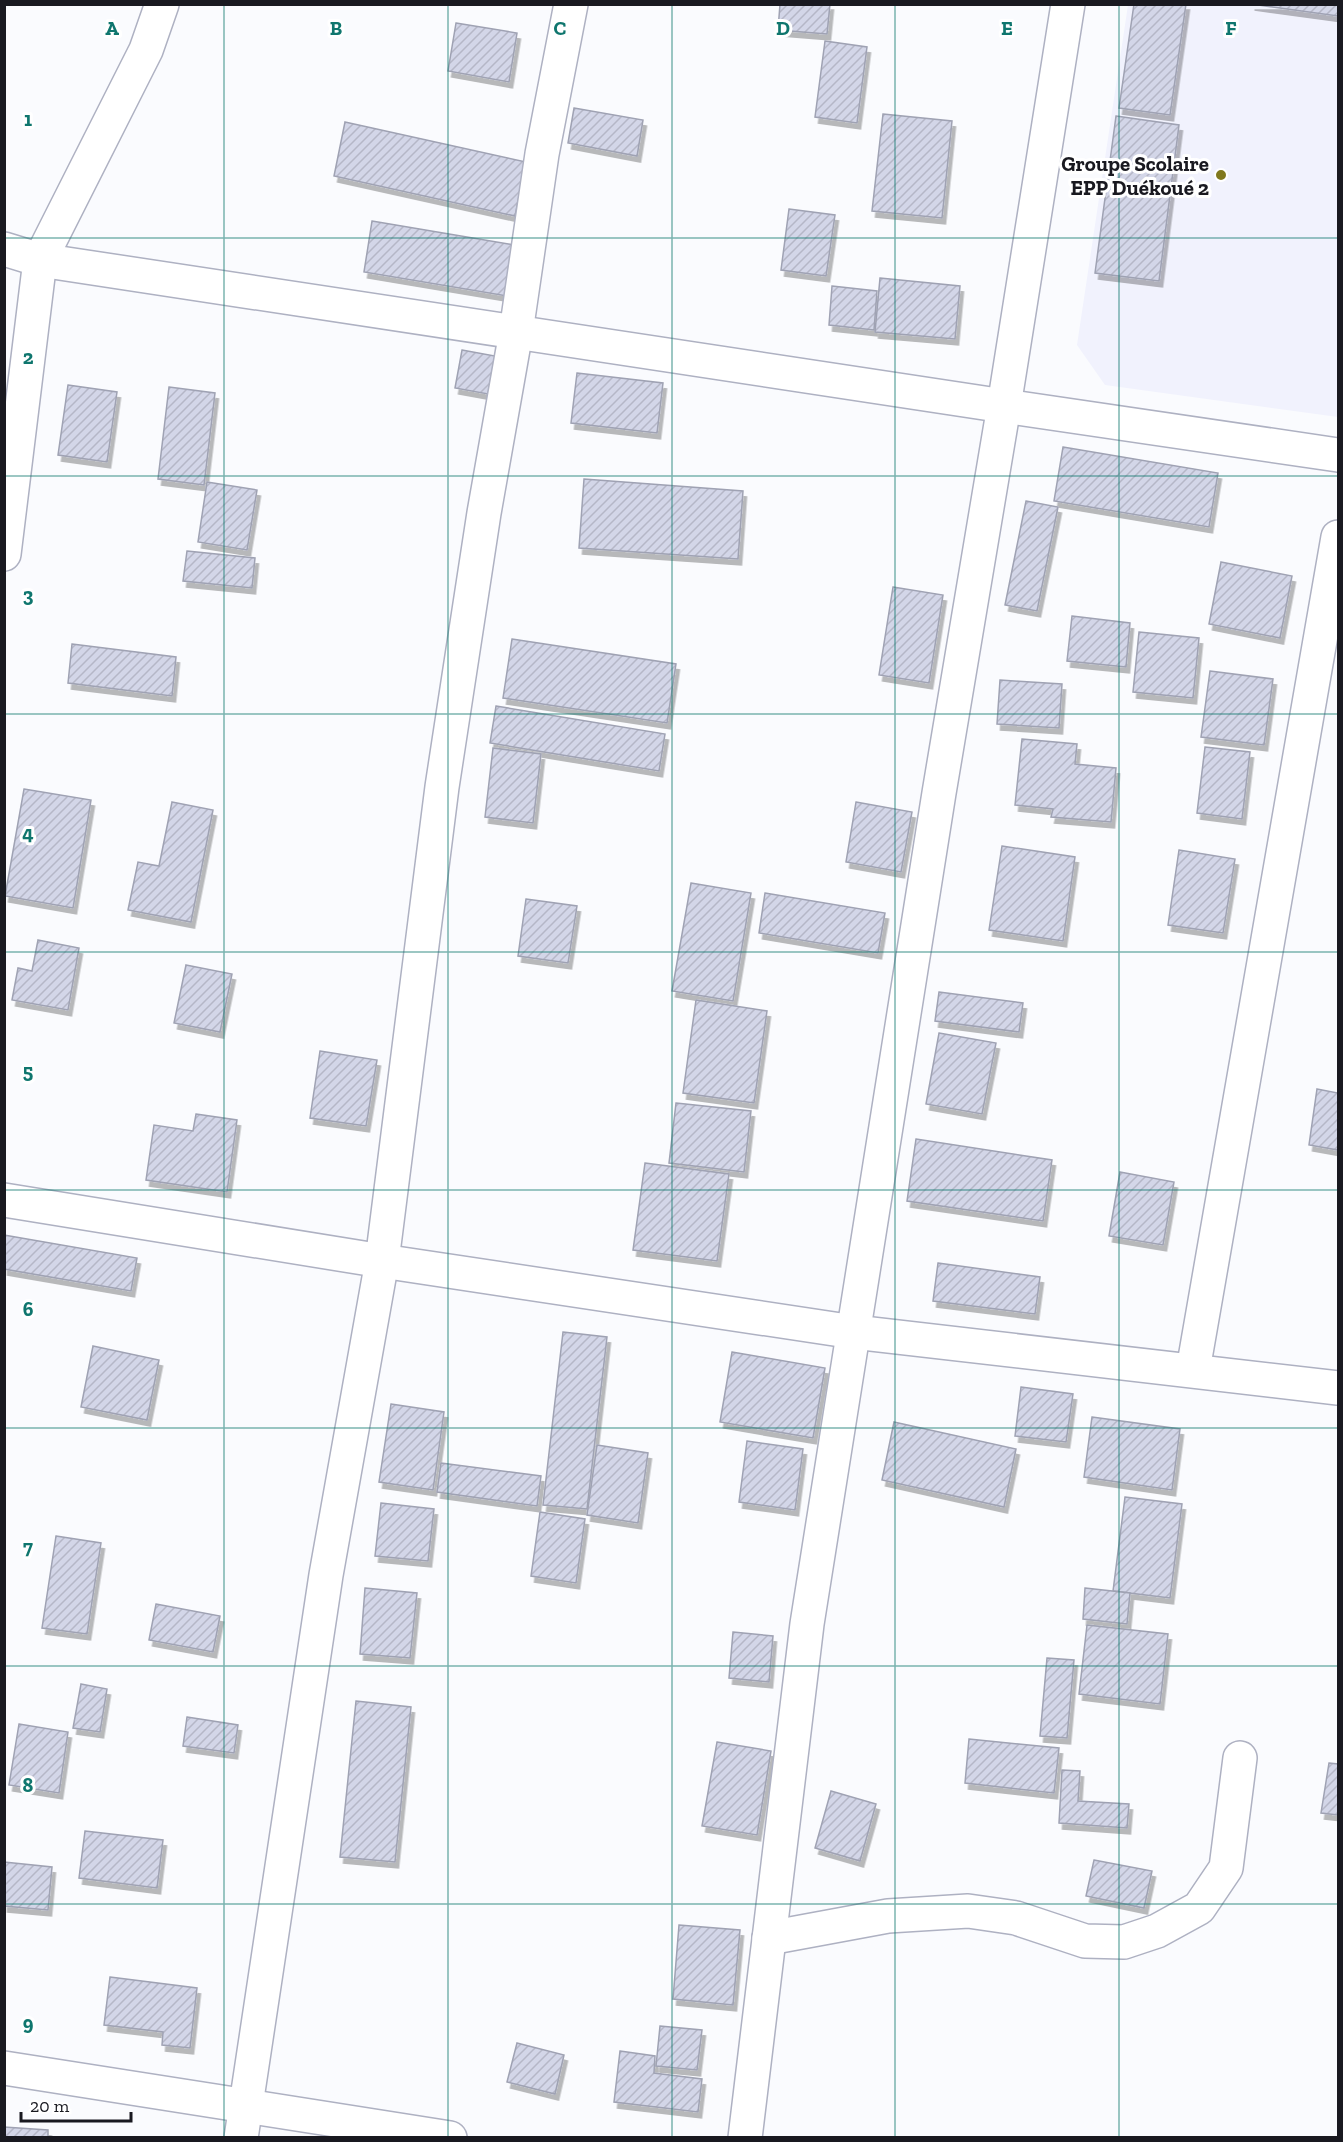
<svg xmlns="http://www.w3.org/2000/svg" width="1343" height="2142" font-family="'Zilla Slab',serif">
  <defs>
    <pattern id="building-hatch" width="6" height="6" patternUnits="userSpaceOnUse" patternTransform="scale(1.5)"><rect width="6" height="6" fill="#d3d6e8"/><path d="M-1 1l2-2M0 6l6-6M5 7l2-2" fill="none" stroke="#b5b7c7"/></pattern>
    <filter id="shadow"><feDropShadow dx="3.5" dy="6" stdDeviation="0" flood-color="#0004"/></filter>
  </defs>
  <rect width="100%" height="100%" fill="#fafbfe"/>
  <polygon fill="#f1f2fd" points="1128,5 1338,5 1338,417 1105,385 1077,345"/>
  <g fill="url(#building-hatch)" stroke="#9fa2b3" stroke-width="1.5" filter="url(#shadow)">
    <polygon points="780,4 830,4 827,34 778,30"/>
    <polygon points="1134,4 1186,4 1170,115 1119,108"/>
    <polygon points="1251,4 1338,4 1338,16"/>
    <polygon points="456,23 517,33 509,82 448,71"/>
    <polygon points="825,41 867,47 857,123 815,117"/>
    <polygon points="574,108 643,120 637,156 568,143"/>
    <polygon points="883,114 952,121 942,218 872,211"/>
    <polygon points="1116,116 1179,125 1159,281 1095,273"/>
    <polygon points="345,122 526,162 515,216 334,176"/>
    <polygon points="789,209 835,215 826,276 781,270"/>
    <polygon points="372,221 515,245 507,296 364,272"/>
    <polygon points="880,278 960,286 955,339 875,332"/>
    <polygon points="832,286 877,291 874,330 829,325"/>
    <polygon points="462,350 495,356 488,394 455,388"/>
    <polygon points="577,373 663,383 657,433 571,423"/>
    <polygon points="68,385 117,392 107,462 58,455"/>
    <polygon points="169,387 215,393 204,485 158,479"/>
    <polygon points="1063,447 1218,473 1209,527 1054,501"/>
    <polygon points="584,479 743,491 738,559 579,548"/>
    <polygon points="207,482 257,490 247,550 198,542"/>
    <polygon points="1026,501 1058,507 1037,611 1005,605"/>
    <polygon points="187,551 255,558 252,588 183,581"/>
    <polygon points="1221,562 1292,576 1280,638 1209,624"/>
    <polygon points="893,587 943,595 929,683 879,675"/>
    <polygon points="1072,616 1130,623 1126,667 1067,661"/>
    <polygon points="1139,632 1199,638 1193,698 1133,692"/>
    <polygon points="512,639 676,664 667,723 503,698"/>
    <polygon points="72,644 176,657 172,696 68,683"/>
    <polygon points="1210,671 1273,679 1264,745 1201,737"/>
    <polygon points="1000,680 1062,684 1059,728 997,724"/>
    <polygon points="496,706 665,734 659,771 490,743"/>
    <polygon points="1022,739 1077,744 1075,764 1116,768 1111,822 1051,817 1053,809 1015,805"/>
    <polygon points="1205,747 1250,752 1242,819 1197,813"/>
    <polygon points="493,748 541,754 533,823 485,817"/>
    <polygon points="24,789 91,800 73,908 5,896"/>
    <polygon points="172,802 213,810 191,922 128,910 138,862 159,866"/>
    <polygon points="856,802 912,812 901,872 846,862"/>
    <polygon points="1002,846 1075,857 1063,941 989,930"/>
    <polygon points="1179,850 1235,859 1223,933 1168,925"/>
    <polygon points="691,883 751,893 733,1001 672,991"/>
    <polygon points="765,893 885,913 878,953 759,933"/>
    <polygon points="526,899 577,906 568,963 518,956"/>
    <polygon points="38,940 79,948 68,1010 12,1000 18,968 32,971"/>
    <polygon points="186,965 232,974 220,1032 174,1023"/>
    <polygon points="939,992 1023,1003 1019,1032 935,1021"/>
    <polygon points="696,1000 767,1011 754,1103 683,1093"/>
    <polygon points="939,1033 996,1043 982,1114 926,1104"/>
    <polygon points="320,1051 377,1060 366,1126 310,1118"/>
    <polygon points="1317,1089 1338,1093 1338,1150 1309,1145"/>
    <polygon points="676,1103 751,1111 744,1172 669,1163"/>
    <polygon points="196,1114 237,1120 227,1192 146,1180 154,1125 193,1131"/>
    <polygon points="916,1139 1052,1160 1043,1221 907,1201"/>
    <polygon points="645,1163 729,1174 717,1261 633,1250"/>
    <polygon points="1120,1172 1174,1182 1163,1245 1109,1236"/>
    <polygon points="4,1235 137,1258 131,1291 4,1269"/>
    <polygon points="938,1263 1040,1277 1035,1314 933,1301"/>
    <polygon points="563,1332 607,1337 587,1509 543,1505"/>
    <polygon points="93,1346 159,1360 147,1420 81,1407"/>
    <polygon points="732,1352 825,1368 813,1438 720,1422"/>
    <polygon points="1021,1387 1073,1394 1066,1442 1015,1436"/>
    <polygon points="391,1404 444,1412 433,1490 379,1482"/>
    <polygon points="1092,1417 1180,1429 1172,1490 1084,1477"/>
    <polygon points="894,1422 1016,1449 1004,1507 882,1480"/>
    <polygon points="747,1441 803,1449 795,1510 739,1502"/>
    <polygon points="597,1445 648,1453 638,1523 587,1515"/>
    <polygon points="441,1463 541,1476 537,1506 437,1492"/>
    <polygon points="1125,1497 1182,1504 1170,1598 1113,1591"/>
    <polygon points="381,1503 434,1509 428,1561 375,1556"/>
    <polygon points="540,1512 585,1519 576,1583 531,1576"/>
    <polygon points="56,1536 101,1543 87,1634 42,1628"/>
    <polygon points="365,1588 417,1593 410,1658 360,1654"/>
    <polygon points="1085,1588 1130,1593 1127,1624 1083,1619"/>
    <polygon points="156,1604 220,1616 213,1652 149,1640"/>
    <polygon points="1087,1625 1168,1634 1160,1704 1079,1694"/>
    <polygon points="733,1632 773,1636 769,1682 729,1678"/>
    <polygon points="1047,1658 1074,1660 1067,1738 1040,1736"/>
    <polygon points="81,1684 107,1689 100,1732 73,1728"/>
    <polygon points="356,1701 411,1707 395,1862 340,1857"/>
    <polygon points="187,1717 238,1725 234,1753 183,1746"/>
    <polygon points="19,1724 68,1732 59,1793 9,1785"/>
    <polygon points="969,1739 1059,1748 1054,1793 965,1783"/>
    <polygon points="717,1742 771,1751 757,1835 702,1826"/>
    <polygon points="1329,1763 1338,1764 1338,1815 1321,1813"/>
    <polygon points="1062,1770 1080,1771 1078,1801 1129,1804 1127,1828 1059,1823"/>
    <polygon points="831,1791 876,1804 860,1861 815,1848"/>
    <polygon points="85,1831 163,1840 157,1888 79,1878"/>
    <polygon points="1094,1860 1152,1871 1144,1908 1086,1896"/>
    <polygon points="4,1862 52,1867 48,1910 4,1906"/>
    <polygon points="679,1925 740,1930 733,2005 673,1999"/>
    <polygon points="110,1977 197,1988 190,2048 162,2045 163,2032 104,2025"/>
    <polygon points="660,2026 702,2030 697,2070 656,2066"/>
    <polygon points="517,2043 564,2055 555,2094 507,2082"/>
    <polygon points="620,2051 655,2056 654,2073 702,2079 698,2112 614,2102"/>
    <polygon points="4,2127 48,2130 48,2138 4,2138"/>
  </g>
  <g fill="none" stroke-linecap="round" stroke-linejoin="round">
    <g stroke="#aeb1c2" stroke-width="36">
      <g id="minor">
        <polyline points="4,249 40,260 1004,406 1338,455"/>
        <polyline points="4,554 40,260 146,50 162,4"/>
        <polyline points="4,1200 382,1261 854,1332 1338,1388"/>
        <polyline points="1193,1370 1338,537"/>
        <polyline points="769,1938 888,1916 968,1911 1016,1918 1085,1941 1124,1942 1157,1931 1199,1908 1226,1868 1240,1758"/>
        <polyline points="4,2068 450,2138"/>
        <polyline points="241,2138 326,1575 382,1261 442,787 484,513 516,332 542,154 571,4"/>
        <polyline points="745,2138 807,1624 939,793 1004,406 1068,4"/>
      </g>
    </g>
    <use href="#minor" stroke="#fff" stroke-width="33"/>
  </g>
  <path fill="none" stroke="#0f766e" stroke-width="1.5" stroke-opacity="0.55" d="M224,4V2138M448,4V2138M672,4V2138M895,4V2138M1119,4V2138M4,238H1338M4,476H1338M4,714H1338M4,952H1338M4,1190H1338M4,1428H1338M4,1666H1338M4,1904H1338"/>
  <circle fill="#80781d" stroke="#fff" stroke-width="2" cx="1221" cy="175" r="6"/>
  <g text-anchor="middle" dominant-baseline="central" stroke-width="6" stroke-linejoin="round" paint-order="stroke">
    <g font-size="21" font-weight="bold" fill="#191920" stroke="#fff" text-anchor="end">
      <text x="1209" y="163">Groupe Scolaire<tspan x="1209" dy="24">EPP Duékoué 2</tspan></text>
    </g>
  </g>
  <g font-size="20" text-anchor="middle" font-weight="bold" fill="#0f766e" stroke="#fff" stroke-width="6" stroke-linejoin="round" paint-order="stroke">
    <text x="112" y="35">A</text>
    <text x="336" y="35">B</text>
    <text x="560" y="35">C</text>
    <text x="783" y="35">D</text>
    <text x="1007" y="35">E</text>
    <text x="1231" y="35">F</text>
    <text x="28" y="126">1</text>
    <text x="28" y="364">2</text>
    <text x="28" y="602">3</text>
    <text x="28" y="840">4</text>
    <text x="28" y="1078">5</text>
    <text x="28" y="1316">6</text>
    <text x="28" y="1554">7</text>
    <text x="28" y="1792">8</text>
    <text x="28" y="2030">9</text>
  </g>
  <rect width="1343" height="2142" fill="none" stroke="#191920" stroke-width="12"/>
  <path d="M21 2112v9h110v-9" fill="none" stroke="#191920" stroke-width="3"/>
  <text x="30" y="2112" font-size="18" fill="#191920" stroke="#ffffff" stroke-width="4.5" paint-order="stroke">20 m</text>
</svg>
